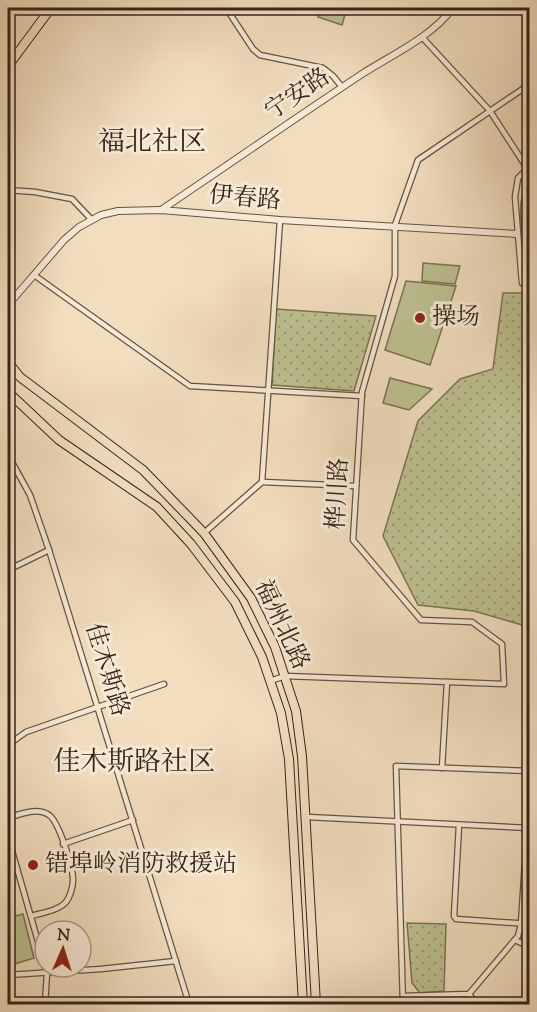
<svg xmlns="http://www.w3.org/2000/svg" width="537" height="1012" font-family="'Sorts Mill Goudy','Noto Serif SC',serif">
  <defs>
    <pattern id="forest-crowns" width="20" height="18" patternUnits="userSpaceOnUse" patternTransform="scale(1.5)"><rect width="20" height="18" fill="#bdc090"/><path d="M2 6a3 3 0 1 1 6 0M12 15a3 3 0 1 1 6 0" fill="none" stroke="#9a9c75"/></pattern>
    <pattern id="park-dots" width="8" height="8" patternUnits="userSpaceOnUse" patternTransform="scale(1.5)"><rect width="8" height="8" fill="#bdc090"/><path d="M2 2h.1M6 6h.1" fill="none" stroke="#9a9c75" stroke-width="1.8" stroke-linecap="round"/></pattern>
  </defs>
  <rect width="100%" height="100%" fill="#f2ddbf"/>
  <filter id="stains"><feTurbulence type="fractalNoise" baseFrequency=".00333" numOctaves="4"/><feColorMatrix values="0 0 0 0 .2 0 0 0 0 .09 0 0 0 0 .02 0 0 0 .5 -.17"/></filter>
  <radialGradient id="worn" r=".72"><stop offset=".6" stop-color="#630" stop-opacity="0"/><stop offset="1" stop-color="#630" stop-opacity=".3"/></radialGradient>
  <g fill="#bdc090" stroke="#787354" stroke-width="1.5">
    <polygon points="320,8 336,8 346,11 342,25 318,17"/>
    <polygon points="423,263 460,266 455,284 422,281"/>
    <polygon points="406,281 456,286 430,365 385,350"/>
    <polygon points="390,378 432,389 409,410 383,403"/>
    <polygon points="23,914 34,958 8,966 8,918"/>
  </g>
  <path fill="url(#forest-crowns)" stroke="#787354" stroke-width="1.5" d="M529,183V263L527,262C524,241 513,200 529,183Z"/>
  <g fill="url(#park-dots)" stroke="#787354" stroke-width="1.5">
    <polygon points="503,293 529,293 529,627 474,611 418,605 383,536 418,421 460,379 493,369"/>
    <polygon points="276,309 376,316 354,391 272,385"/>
    <polygon points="407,923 446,924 444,991 420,993 412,983"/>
  </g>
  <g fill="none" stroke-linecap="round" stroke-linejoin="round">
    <g stroke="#635442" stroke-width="7">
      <g id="minor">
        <polyline points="226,8 253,49 260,55 323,68 333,76 342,87"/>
        <polyline points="422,37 490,111 527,168"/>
        <polyline points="8,190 35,192 72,199 91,219"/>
        <polyline points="34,275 190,386 362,396"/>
        <polyline points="522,283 515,197 518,178 529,167"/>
        <polyline points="8,455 30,495 49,550 189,1004"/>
        <polyline points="262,482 356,486"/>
        <polyline points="204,533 262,482 280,220"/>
        <polyline points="8,570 49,550"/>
        <polyline points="270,681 285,676 504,684 502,644 472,622 421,620 353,540 362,392 395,276 395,225 418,160 530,84"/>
        <polyline points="8,745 26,732 164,684"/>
        <polyline points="442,768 447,682"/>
        <polyline points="307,817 529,828"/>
        <path d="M8,818C20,814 37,807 49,815C59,822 73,867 73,880C73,887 70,897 66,902C58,911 41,913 31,916"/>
        <polyline points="459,825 454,916 456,919 530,924"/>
        <polyline points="8,837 45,966"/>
        <polyline points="63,844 133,820"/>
        <polyline points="515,940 530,947"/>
        <polyline points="8,975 101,969 176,961"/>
        <polyline points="469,994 476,1004"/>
        <polyline points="403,996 469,994 518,936 521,924 530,784"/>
        <polyline points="45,1004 47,973 45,967"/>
        <polyline points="403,1004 396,766 530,771"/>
      </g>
    </g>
    <g stroke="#635442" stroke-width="8">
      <g id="tertiary">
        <path d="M161,210C228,165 294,119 362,74C393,54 430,38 453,8"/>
        <polyline points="8,305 64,240 79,227 101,215 118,211 161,210 280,220 517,234"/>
      </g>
    </g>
    <g stroke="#332619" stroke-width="10">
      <g id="primary">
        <polyline points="8,362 20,377 143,470 204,533 251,598 275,647 296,711 302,756 316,1004"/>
        <polyline points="8,392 59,440 157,507 191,544 235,602 262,657 281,713 289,759 303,1004"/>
      </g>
    </g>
    <g stroke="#332619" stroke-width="10">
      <polyline id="trunk" points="8,66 51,8"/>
    </g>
    <use href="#minor" stroke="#f7e9d5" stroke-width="4.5"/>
    <use href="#tertiary" stroke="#f7e9d5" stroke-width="6"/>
    <use href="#primary" stroke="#f2ddbf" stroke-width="8"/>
    <use href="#trunk" stroke="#f2ddbf" stroke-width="8"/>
  </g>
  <g fill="#8f2418" stroke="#f7e9d5" stroke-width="2">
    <circle cx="420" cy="318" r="6"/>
    <circle cx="33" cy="865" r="6"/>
  </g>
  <g text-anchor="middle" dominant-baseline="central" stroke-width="6" stroke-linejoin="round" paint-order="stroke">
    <g font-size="24" fill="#332619" stroke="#f7e9d5">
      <text transform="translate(298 95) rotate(-34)">宁安路</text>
      <text transform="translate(245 199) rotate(5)">伊春路</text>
      <text transform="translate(339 494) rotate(-87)">桦川路</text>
      <text transform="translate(281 625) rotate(65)">福州北路</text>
      <text transform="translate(106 670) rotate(73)">佳木斯路</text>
    </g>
    <g font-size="24" fill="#332619" stroke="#f7e9d5" text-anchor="start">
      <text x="432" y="318">操场</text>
      <text x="45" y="865">错埠岭消防救援站</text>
    </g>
    <g font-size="27" fill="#332619" stroke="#f7e9d5">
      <text x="152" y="143">福北社区</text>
      <text x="134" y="763">佳木斯路社区</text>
    </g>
  </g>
  <rect width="537" height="1012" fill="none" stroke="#f2ddbf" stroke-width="30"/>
  <rect x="9" y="9" width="519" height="994" fill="none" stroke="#332619" stroke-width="3"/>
  <rect x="15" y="15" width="507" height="982" fill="none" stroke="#332619" stroke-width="1.5"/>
  <g transform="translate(63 949) rotate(3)"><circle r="28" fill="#f7e9d5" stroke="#a99b8a" stroke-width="1.5"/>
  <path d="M0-4.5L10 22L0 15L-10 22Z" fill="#8f2418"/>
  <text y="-9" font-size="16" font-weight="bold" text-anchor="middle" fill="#332619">N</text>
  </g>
  <rect width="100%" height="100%" filter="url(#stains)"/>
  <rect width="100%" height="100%" fill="url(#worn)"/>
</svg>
